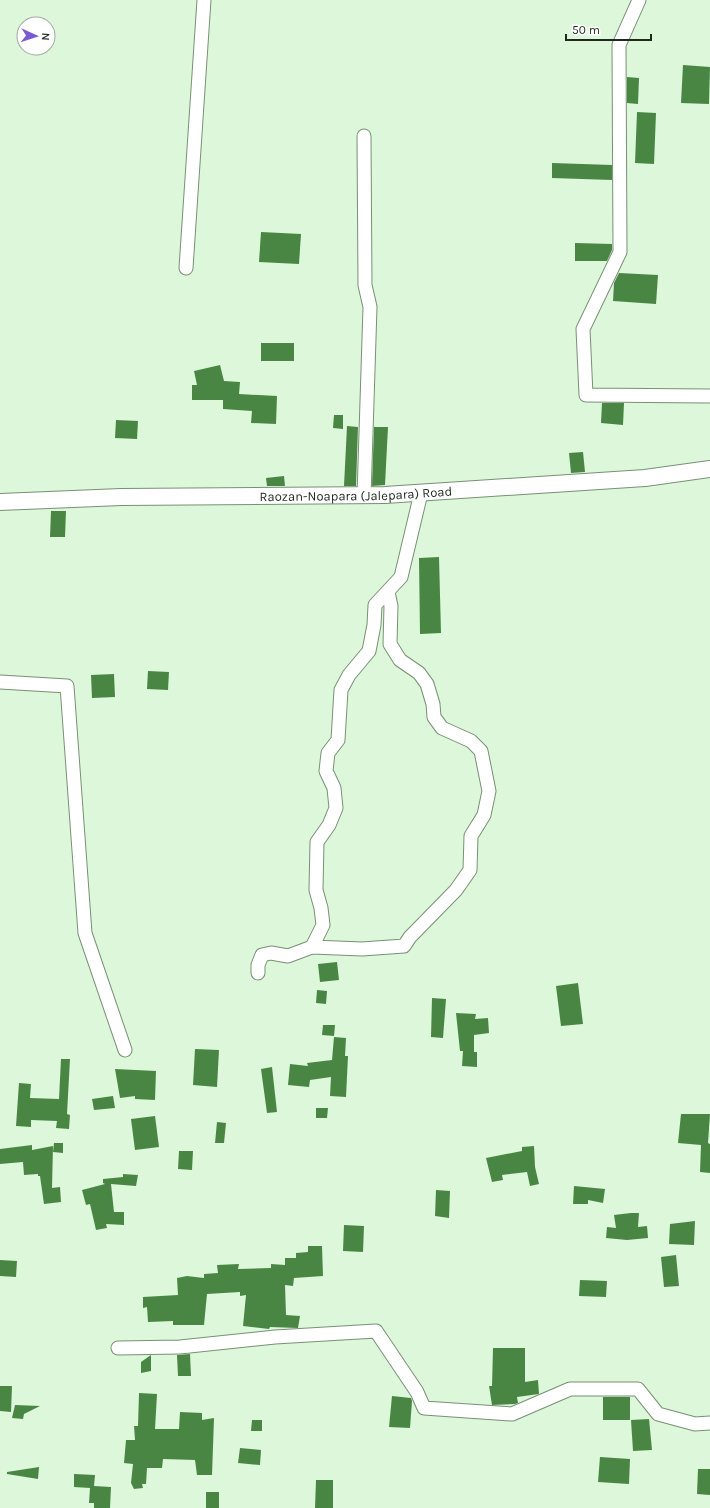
<svg xmlns="http://www.w3.org/2000/svg" width="710" height="1508" font-family="Karla,sans-serif">
  <rect width="100%" height="100%" fill="#ddf7da"/>
  <g fill="#4a8643">
    <polygon points="683,65 710,67 709,104 681,103"/>
    <polygon points="627,77 639,78 638,104 627,103"/>
    <polygon points="637,112 656,113 654,164 635,163"/>
    <polygon points="552,163 612,165 612,180 552,178"/>
    <polygon points="261,232 301,234 299,264 259,262"/>
    <polygon points="575,243 612,244 612,250 607,261 575,261"/>
    <polygon points="619,273 658,275 656,304 613,301 614,283"/>
    <rect x="261" y="343" width="33" height="18"/>
    <polygon points="220,365 224,381 240,382 239,394 277,396 276,424 251,423 252,411 223,409 223,400 192,400 192,385 197,385 194,371"/>
    <polygon points="602,403 624,403 623,425 601,423"/>
    <polygon points="334,415 343,415 343,429 333,428"/>
    <polygon points="116,420 138,421 137,439 115,438"/>
    <polygon points="347,426 358,427 356,486 344,486"/>
    <polygon points="374,427 388,427 385,485 372,486"/>
    <polygon points="583,452 585,472 571,473 569,453"/>
    <polygon points="284,476 285,486 267,486 266,478"/>
    <polygon points="51,511 66,511 65,537 50,537"/>
    <polygon points="439,557 441,633 420,634 419,558"/>
    <polygon points="148,671 169,672 168,690 147,689"/>
    <polygon points="114,674 115,697 92,698 91,675"/>
    <polygon points="337,962 339,980 320,982 318,964"/>
    <polygon points="578,983 583,1024 561,1026 556,986"/>
    <polygon points="317,990 327,991 326,1004 316,1003"/>
    <polygon points="432,998 446,999 443,1038 431,1037"/>
    <polygon points="456,1013 476,1014 475,1019 488,1018 489,1033 474,1035 474,1052 477,1052 477,1067 462,1066 463,1051 460,1051"/>
    <polygon points="323,1025 335,1025 334,1036 322,1035"/>
    <polygon points="334,1037 346,1038 345,1056 348,1056 346,1097 330,1096 331,1077 310,1080 309,1087 288,1085 290,1064 308,1066 307,1063 332,1060"/>
    <polygon points="195,1049 219,1050 217,1087 193,1085"/>
    <polygon points="61,1059 70,1059 67,1114 70,1115 69,1129 56,1128 57,1121 31,1120 31,1127 16,1126 19,1083 31,1084 30,1098 59,1099"/>
    <polygon points="272,1067 277,1112 267,1113 261,1069"/>
    <polygon points="115,1069 156,1071 155,1100 135,1099 135,1096 120,1098"/>
    <polygon points="113,1096 115,1108 94,1110 92,1099"/>
    <polygon points="316,1108 328,1108 327,1118 316,1118"/>
    <polygon points="681,1114 710,1114 708,1143 710,1144 710,1173 700,1172 701,1145 678,1143"/>
    <polygon points="155,1116 159,1147 135,1150 131,1119"/>
    <polygon points="217,1122 226,1123 224,1143 215,1143"/>
    <polygon points="54,1143 63,1143 63,1153 53,1152"/>
    <polygon points="32,1145 32,1150 53,1146 52,1188 60,1187 61,1202 44,1204 40,1176 38,1176 38,1174 24,1175 23,1162 0,1164 0,1149"/>
    <polygon points="534,1146 535,1167 539,1184 530,1186 527,1172 502,1175 503,1180 492,1182 486,1158 522,1151 522,1147"/>
    <polygon points="179,1151 193,1151 192,1170 178,1169"/>
    <polygon points="123,1174 138,1175 136,1186 111,1184 114,1212 124,1212 124,1225 106,1224 107,1228 96,1230 90,1204 86,1205 82,1190 105,1184 103,1183 103,1179 123,1177"/>
    <polygon points="574,1186 605,1189 603,1203 588,1200 588,1204 573,1204"/>
    <polygon points="436,1190 450,1191 449,1218 435,1216"/>
    <polygon points="631,1213 639,1213 638,1227 647,1226 648,1238 627,1240 606,1238 607,1227 616,1228 614,1215"/>
    <polygon points="695,1221 694,1245 669,1244 670,1224"/>
    <polygon points="344,1225 364,1226 363,1252 343,1251"/>
    <polygon points="308,1246 322,1246 323,1276 294,1278 293,1286 285,1285 286,1315 300,1316 298,1328 270,1327 269,1329 243,1326 246,1295 240,1296 240,1292 207,1294 204,1325 173,1325 173,1321 148,1322 147,1307 143,1308 143,1297 178,1295 177,1278 187,1276 204,1278 204,1274 218,1273 217,1265 239,1264 238,1269 271,1268 271,1264 285,1265 285,1258 296,1258 296,1253 308,1252"/>
    <polygon points="676,1255 679,1286 664,1287 661,1257"/>
    <polygon points="0,1260 17,1261 16,1277 0,1276"/>
    <polygon points="580,1280 607,1281 606,1297 579,1296"/>
    <polygon points="493,1348 525,1348 525,1382 538,1380 539,1394 517,1397 518,1403 515,1404 492,1405 489,1386 492,1386"/>
    <polygon points="190,1354 191,1376 178,1376 177,1355"/>
    <polygon points="151,1355 151,1371 141,1373 141,1362"/>
    <polygon points="0,1386 12,1386 11,1412 0,1411"/>
    <polygon points="139,1393 157,1394 155,1429 179,1429 180,1412 202,1413 202,1420 214,1418 212,1475 197,1475 195,1460 163,1459 162,1468 147,1468 146,1484 142,1484 143,1488 134,1489 131,1483 133,1464 124,1463 126,1440 135,1440 134,1426 138,1426"/>
    <polygon points="392,1396 411,1398 412,1401 410,1428 389,1427"/>
    <rect x="603" y="1397" width="27" height="23"/>
    <polygon points="15,1405 40,1406 24,1414 23,1419 12,1418"/>
    <polygon points="649,1419 652,1450 633,1451 631,1420"/>
    <polygon points="252,1420 262,1420 262,1431 251,1431"/>
    <polygon points="240,1448 261,1450 260,1465 238,1463"/>
    <polygon points="600,1457 630,1459 629,1484 598,1482"/>
    <polygon points="39,1467 38,1479 7,1474 7,1472"/>
    <polygon points="698,1469 710,1469 710,1495 697,1494"/>
    <polygon points="74,1474 95,1475 94,1486 111,1487 110,1508 94,1508 94,1503 89,1503 90,1488 74,1487"/>
    <polygon points="316,1480 333,1480 333,1508 315,1508"/>
    <rect x="206" y="1492" width="13" height="16"/>
  </g>
  <g fill="none" stroke-linecap="round" stroke-linejoin="round">
    <g stroke="#799075" stroke-width="15">
      <g id="minor">
        <polyline points="639,0 619,45 620,252 583,329 586,395 710,396"/>
        <polyline points="186,268 204,0"/>
        <polyline points="364,496 370,307 365,285 364,136"/>
        <polyline points="0,682 67,686 85,933 125,1050"/>
        <polyline points="312,947 323,925 321,908 316,890 317,842 329,825 336,808 334,788 326,771 328,753 338,740 341,690 349,675 369,651 374,625 375,605 401,577 421,493"/>
        <polyline points="258,973 258,965 262,955 271,953 288,956 312,947 362,949 404,946 410,937 456,890 470,870 471,836 484,815 489,791 481,751 471,741 442,728 434,717 433,704 427,684 419,673 400,660 390,644 391,606 388,592"/>
        <polyline points="118,1348 180,1347 275,1337 376,1331 417,1392 424,1408 512,1414 570,1389 638,1389 658,1414 695,1424 710,1423"/>
      </g>
    </g>
    <g stroke="#799075" stroke-width="18">
      <g id="major">
        <path id="s1" d="M0,502L121,497L385,495L645,478L710,469"/>
      </g>
    </g>
    <use href="#minor" stroke="#fff" stroke-width="13"/>
    <use href="#major" stroke="#fff" stroke-width="16"/>
  </g>
  <g text-anchor="middle" dominant-baseline="central" stroke-width="4" stroke-linejoin="round" paint-order="stroke">
    <g font-size="13" fill="#1e281d" stroke="#fff">
      <text stroke="none"><textPath href="#s1" startOffset="356">Raozan-Noapara (Jalepara) Road</textPath></text>
    </g>
  </g>
  <g transform="translate(36 36) rotate(93)"><circle r="19" fill="#ffffff" stroke="#a5a9a5"/>
  <path d="M0-3L7 15L0 10L-7 15Z" fill="#7a5ad4"/>
  <text y="-6" font-size="11" font-weight="bold" text-anchor="middle" fill="#1e281d">N</text>
  </g>
  <path d="M566 34v6h85v-6" fill="none" stroke="#1e281d" stroke-width="2"/>
  <text x="572" y="34" font-size="12" fill="#1e281d" stroke="#ffffff" stroke-width="3" paint-order="stroke">50 m</text>
</svg>
